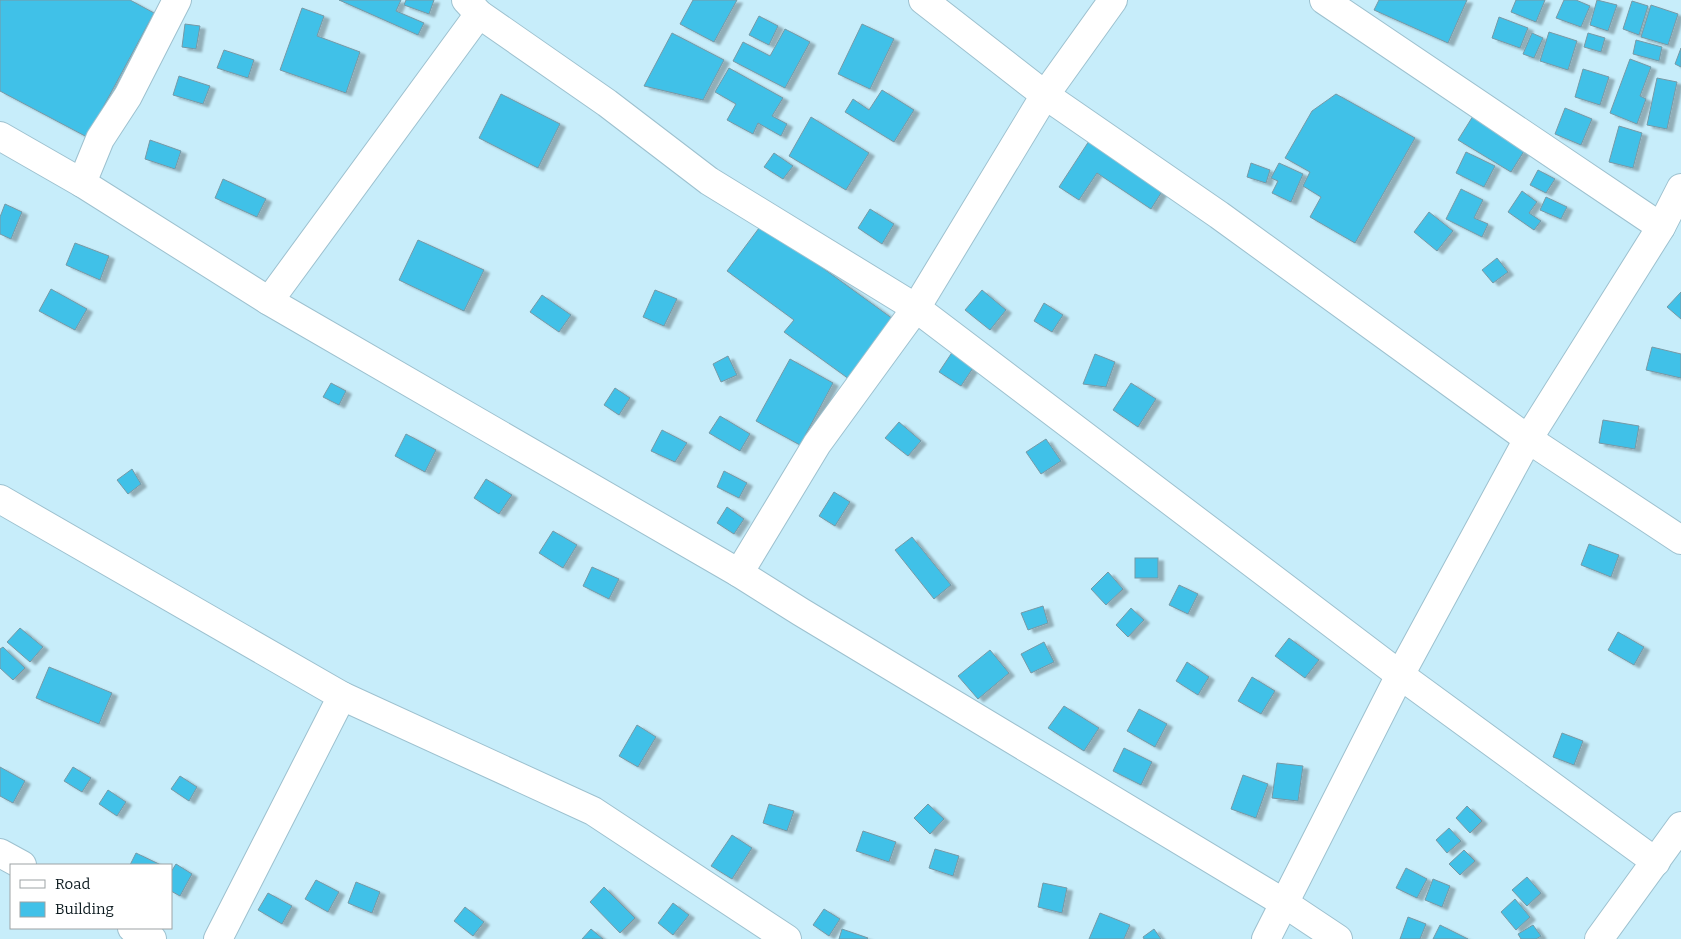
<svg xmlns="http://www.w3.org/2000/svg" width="1681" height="939" font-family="Bitter,serif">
  <defs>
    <filter id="shadow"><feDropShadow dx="5.5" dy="3" stdDeviation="1" flood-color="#0004"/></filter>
  </defs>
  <rect width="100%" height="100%" fill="#c7edfa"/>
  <g fill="#41c1e8" stroke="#7699a6" filter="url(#shadow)">
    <polygon points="0,0 130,0 154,13 87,137 0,91"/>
    <polygon points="339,0 401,0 396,11 424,23 418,35"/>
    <polygon points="406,0 434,0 429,14 404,5"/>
    <polygon points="693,0 737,0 714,42 680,24"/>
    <polygon points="1379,0 1467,0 1448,43 1374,10"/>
    <polygon points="1516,0 1545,0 1536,22 1511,12"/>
    <polygon points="1564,0 1576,0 1590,6 1581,27 1556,18"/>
    <polygon points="1597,0 1617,5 1608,31 1590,25"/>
    <polygon points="1632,1 1648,6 1639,35 1623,29"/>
    <polygon points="1651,5 1678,14 1668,45 1641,37"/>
    <polygon points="302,8 324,16 317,36 360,52 346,93 280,70"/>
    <polygon points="759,16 778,26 769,45 749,35"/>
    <polygon points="1499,17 1528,28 1520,48 1492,38"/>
    <polygon points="185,24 200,26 196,49 182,47"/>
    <polygon points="862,24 894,39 870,89 838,74"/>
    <polygon points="785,29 810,42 785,88 733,61 743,42 770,56"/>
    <polygon points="1549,32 1577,41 1568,70 1540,61"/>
    <polygon points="672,33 724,60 703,100 644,86"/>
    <polygon points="1532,33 1543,38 1534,58 1523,54"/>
    <polygon points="1588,33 1605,38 1601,52 1584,47"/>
    <polygon points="1636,40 1662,47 1659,61 1633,54"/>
    <polygon points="1681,48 1681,67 1675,64"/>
    <polygon points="224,50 254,60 248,78 217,68"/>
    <polygon points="1630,59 1651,67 1640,96 1646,99 1637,124 1610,113"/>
    <polygon points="729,68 783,98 772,116 787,124 781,136 758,123 753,134 727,120 736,104 715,92"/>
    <polygon points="1583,69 1609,77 1600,105 1575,97"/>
    <polygon points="179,76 210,86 203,104 173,95"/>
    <polygon points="1657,78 1677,82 1667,129 1647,125"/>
    <polygon points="882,90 914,110 894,142 845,112 853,99 869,110"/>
    <polygon points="501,94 560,124 538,168 479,138"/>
    <polygon points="1336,94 1415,138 1355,243 1310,217 1321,197 1303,186 1310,172 1285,158 1312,111"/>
    <polygon points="1565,108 1592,119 1581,145 1555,134"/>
    <polygon points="1473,116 1526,148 1511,172 1458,140"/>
    <polygon points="811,117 869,153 846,190 789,156"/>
    <polygon points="1619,126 1642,133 1633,168 1609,162"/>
    <polygon points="150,140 181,151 175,169 145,159"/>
    <polygon points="1089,141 1163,190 1151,209 1097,173 1079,200 1059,187"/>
    <polygon points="1466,152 1495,166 1484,187 1456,173"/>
    <polygon points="774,153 793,166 783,179 764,167"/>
    <polygon points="1251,163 1270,170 1266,183 1247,177"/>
    <polygon points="1279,163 1303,174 1291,202 1272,193 1278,181 1271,178"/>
    <polygon points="1538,170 1555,179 1546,193 1530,185"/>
    <polygon points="223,179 266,199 257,217 215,198"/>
    <polygon points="1461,189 1483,200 1474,218 1488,224 1482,237 1446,219"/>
    <polygon points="1522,191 1537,202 1529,213 1541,221 1534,230 1508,212"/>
    <polygon points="1546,197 1567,207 1561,219 1540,210"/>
    <polygon points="5,204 22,212 11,239 0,234 0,217"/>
    <polygon points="870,209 894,224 882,244 858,228"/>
    <polygon points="1429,212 1453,231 1437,251 1414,232"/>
    <polygon points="762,224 893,319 849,379 784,332 794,320 727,271"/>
    <polygon points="418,240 484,270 464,311 399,280"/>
    <polygon points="75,243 109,256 100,280 66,265"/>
    <polygon points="1497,258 1508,272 1493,283 1482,270"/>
    <polygon points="51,289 87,309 75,330 39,311"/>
    <polygon points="655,290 677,299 664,326 643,317"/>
    <polygon points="982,290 1006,310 990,330 965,310"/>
    <polygon points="1681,292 1681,319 1667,307"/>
    <polygon points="542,295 571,315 559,332 530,312"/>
    <polygon points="1044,303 1063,315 1052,332 1034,321"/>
    <polygon points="1652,347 1681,354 1681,378 1646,370"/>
    <polygon points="953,351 975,365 961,386 939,372"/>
    <polygon points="1095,354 1115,362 1106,387 1083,384"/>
    <polygon points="728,356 737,375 721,382 713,364"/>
    <polygon points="790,359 833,383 800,445 756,421"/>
    <polygon points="331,383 346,391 339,405 323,397"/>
    <polygon points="1131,383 1156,399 1138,427 1113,410"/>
    <polygon points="615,388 630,398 619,415 604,405"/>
    <polygon points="720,416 750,434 740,451 709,433"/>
    <polygon points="1603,420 1639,426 1635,449 1599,443"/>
    <polygon points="899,422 921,441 908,456 885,438"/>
    <polygon points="662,430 687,443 675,462 651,451"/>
    <polygon points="406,434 436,450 425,472 395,456"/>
    <polygon points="1046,439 1061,461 1041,474 1026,452"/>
    <polygon points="132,469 141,484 128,494 117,480"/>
    <polygon points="724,471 747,483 739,498 717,487"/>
    <polygon points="486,479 512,495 499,514 474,498"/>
    <polygon points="834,492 850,502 835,526 819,516"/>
    <polygon points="727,507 744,519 734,534 717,523"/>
    <polygon points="553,531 577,545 563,568 539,553"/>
    <polygon points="912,537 951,585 934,599 895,550"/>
    <polygon points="1589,544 1619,555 1611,577 1581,565"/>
    <rect x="1135" y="558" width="23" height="20"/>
    <polygon points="592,567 619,579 609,599 583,586"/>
    <polygon points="1108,572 1123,589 1106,605 1091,589"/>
    <polygon points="1179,585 1198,594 1188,614 1169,605"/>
    <polygon points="1043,606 1048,623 1028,630 1021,613"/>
    <polygon points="1131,608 1144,620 1128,637 1116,625"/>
    <polygon points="20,628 43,647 30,662 7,642"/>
    <polygon points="1618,632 1644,647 1634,665 1608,650"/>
    <polygon points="1289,638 1319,660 1305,678 1275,656"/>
    <polygon points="1044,642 1054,662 1031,673 1021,654"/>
    <polygon points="3,647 25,668 13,680 0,668 0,649"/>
    <polygon points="990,650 1009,673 978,699 958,676"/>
    <polygon points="1187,662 1209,677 1198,695 1176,681"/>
    <polygon points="49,667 112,693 99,724 36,698"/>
    <polygon points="1252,677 1275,691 1261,714 1238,701"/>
    <polygon points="1064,706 1099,728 1084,751 1048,728"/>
    <polygon points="1139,709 1167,724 1155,747 1127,731"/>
    <polygon points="637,725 656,737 638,767 619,756"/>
    <polygon points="1562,733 1583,741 1574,765 1553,757"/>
    <polygon points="1124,748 1152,762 1141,785 1113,771"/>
    <polygon points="1277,763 1303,766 1298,801 1272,798"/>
    <polygon points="0,767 25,781 13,803 0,796"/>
    <polygon points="73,767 91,778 82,792 64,781"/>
    <polygon points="1243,775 1268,784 1256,818 1231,809"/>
    <polygon points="180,776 197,787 189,801 171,789"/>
    <polygon points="108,790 126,802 117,816 99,804"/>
    <polygon points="769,804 794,811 787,831 763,823"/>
    <polygon points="928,804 944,819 930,834 914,818"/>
    <polygon points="1467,806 1482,821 1470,833 1456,818"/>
    <polygon points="1449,828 1461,841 1447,853 1436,840"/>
    <polygon points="863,831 896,842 889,862 856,851"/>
    <polygon points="732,835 752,848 732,879 711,866"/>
    <polygon points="935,849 959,856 953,876 929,868"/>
    <polygon points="1464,850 1475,861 1460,875 1449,864"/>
    <polygon points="136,853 161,865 130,865"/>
    <polygon points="176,864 192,874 180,896 171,891 171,872"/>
    <polygon points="1406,868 1427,879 1417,898 1396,888"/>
    <polygon points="1527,877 1541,893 1527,906 1512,890"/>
    <polygon points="1433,879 1450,886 1442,907 1425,900"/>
    <polygon points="316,880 339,892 328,912 305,899"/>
    <polygon points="356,882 380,892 372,913 348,903"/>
    <polygon points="1043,883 1067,888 1062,913 1038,907"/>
    <polygon points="604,887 635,918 620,933 590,902"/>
    <polygon points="268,893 292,906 282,924 258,910"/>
    <polygon points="1515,899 1530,917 1516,930 1501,912"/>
    <polygon points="673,903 689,915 673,935 658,923"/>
    <polygon points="465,907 484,922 473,936 454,921"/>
    <polygon points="824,909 840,919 829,936 813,925"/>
    <polygon points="1100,913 1130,925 1124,939 1089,939"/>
    <polygon points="1408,917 1426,924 1420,939 1400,939"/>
    <polygon points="1440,925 1468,939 1433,939"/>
    <polygon points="1533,925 1541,936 1536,939 1521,939 1518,934"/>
    <polygon points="591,929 603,939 582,939"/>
    <polygon points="842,929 868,938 867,939 839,939"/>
    <polygon points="1154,929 1161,939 1144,939 1143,937"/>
  </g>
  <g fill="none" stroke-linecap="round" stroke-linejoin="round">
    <g stroke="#9dc1cf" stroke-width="30">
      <g id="minor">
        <polyline points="177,0 128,96 100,139 82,183 269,301 739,573"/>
        <polyline points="466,0 479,14 607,103 709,181 916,308 1400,675 1656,862"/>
        <polyline points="923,0 1045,95 1219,215 1528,439 1681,540"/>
        <polyline points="1113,0 1045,95 916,308 817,444 739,573 801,612 1284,903 1338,939"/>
        <polyline points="1324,0 1661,227"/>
        <polyline points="0,136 82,183"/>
        <polyline points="269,301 479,14"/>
        <polyline points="0,499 342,696 218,939"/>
        <polyline points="342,696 593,811 787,939"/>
        <polyline points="0,853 22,865"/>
        <polyline points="132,928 152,939"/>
        <polyline points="1266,939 1400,675 1528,439 1661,227 1681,188"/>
        <polyline points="1599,939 1681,826"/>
      </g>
    </g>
    <use href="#minor" stroke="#fff" stroke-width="28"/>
  </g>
  <rect x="10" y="864" width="162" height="65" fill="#ffffff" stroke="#9da3a5"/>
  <rect x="20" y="880" width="25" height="8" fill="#ffffff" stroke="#9da3a5"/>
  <text x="55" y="889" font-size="15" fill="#0b191e">Road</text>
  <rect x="20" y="902" width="25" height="15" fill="#41c1e8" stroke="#9da3a5"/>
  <text x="55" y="914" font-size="15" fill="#0b191e">Building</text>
</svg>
